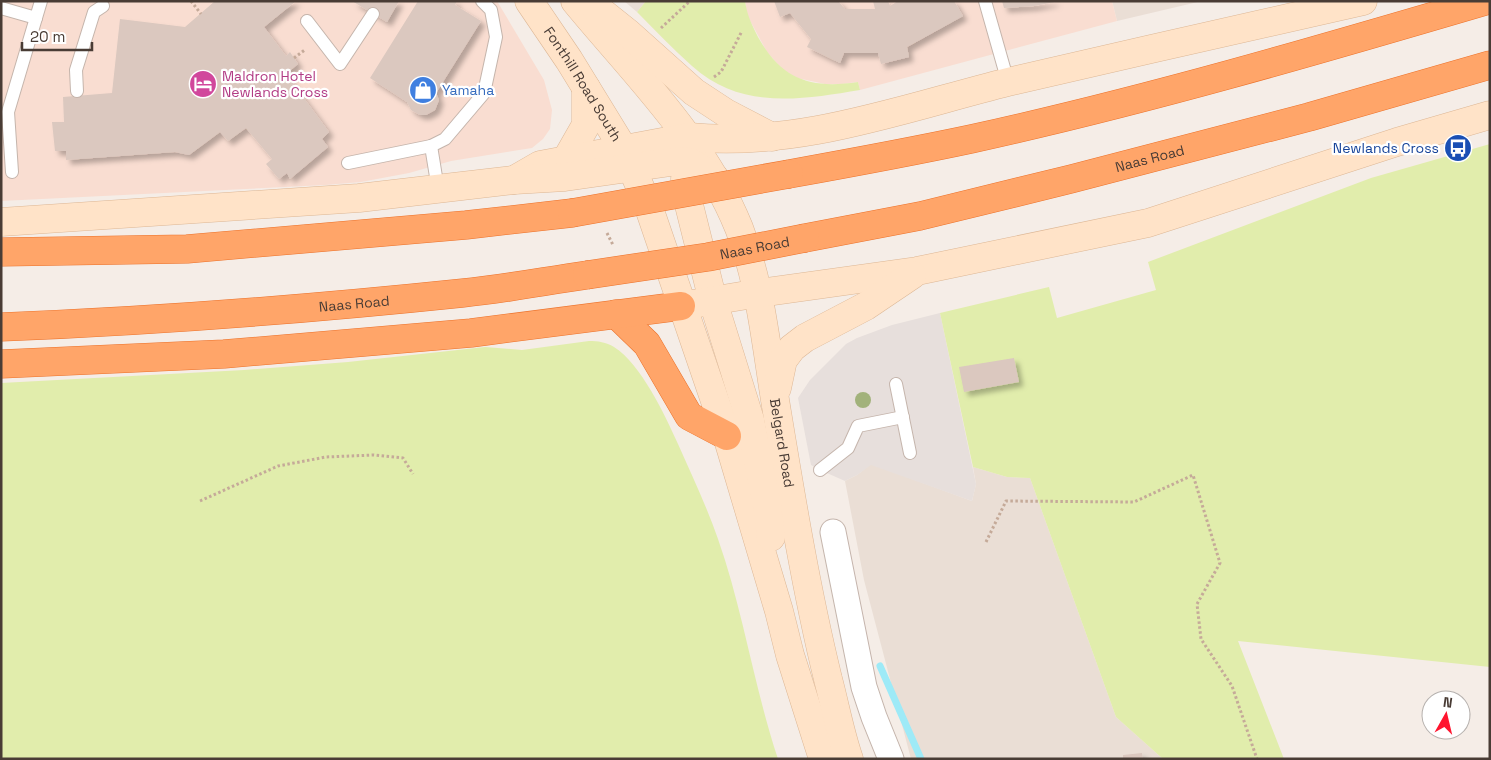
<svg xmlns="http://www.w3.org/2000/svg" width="1491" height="760" font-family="'Space Grotesk',sans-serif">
  <defs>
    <filter id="shadow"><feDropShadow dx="4.5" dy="4.5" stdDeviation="2.5" flood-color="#0004"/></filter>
  </defs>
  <rect width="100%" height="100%" fill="#f5ede7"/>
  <g fill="#eaded5">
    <polygon points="624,1 646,1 637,12"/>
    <polygon points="1112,1 1202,1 1117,21"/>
    <polygon points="871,464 972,501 976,484 973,467 1007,477 1030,478 1116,717 1163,759 911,759 864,580 845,481 857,475"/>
  </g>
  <g fill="#f9ddd1">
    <polygon points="1,1 497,1 544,80 552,110 550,129 543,139 532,148 451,161 409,173 361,182 325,185 1,201"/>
    <polygon points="745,1 1112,1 1117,21 860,90 858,82 842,84 825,84 797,78 782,69 767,52 747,15"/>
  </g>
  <polygon fill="#e7dfdc" points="940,313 976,484 972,501 871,465 857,475 845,481 820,470 811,465 798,398 810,380 846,344 857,338 892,325"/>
  <g fill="#e1edac">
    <path d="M646,1H745C747,15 752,25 758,37C782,80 811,89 858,82L860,90C800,100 741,110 692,66C673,49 655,30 637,12Z"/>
    <polygon points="1490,144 1490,667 1238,641 1284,759 1163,759 1116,717 1030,478 1007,477 973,467 940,313 1049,287 1057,318 1156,290 1148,262 1371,178"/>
    <path d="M589,341C598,341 606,342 614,347C641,364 665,415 678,444C692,476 707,507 718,539C743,610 754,687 778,759H1V383L244,370L348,362L485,347L522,350Z"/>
  </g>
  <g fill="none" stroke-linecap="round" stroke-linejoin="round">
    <polyline stroke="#9eeaf7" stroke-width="7" points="880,666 921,759"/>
  </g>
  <g fill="#dbc8bf" filter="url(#shadow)">
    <polygon points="215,1 296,1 264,27 286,56 290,52 298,64 286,74 329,132 322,139 328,147 290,179 287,173 279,179 266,164 272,159 246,128 228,141 220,132 189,155 175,152 66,160 66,151 55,151 52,122 64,122 63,97 112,93 120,19 185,27"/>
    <polygon points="352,1 399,1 387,22"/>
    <polygon points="418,1 457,1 455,5 481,21 436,93 439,100 435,110 426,115 420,115 411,110 407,102 370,78"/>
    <polygon points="774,1 838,1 845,9 875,9 873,1 888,1 890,6 898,1 954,1 963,16 907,47 909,57 881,64 878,53 844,53 840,63 807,47 811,39 790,13 780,17"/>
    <polygon points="1002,1 1055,1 1055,2 1034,6 1004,8"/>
    <polygon points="1014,358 1019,382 964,392 959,367"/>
    <polygon points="1142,753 1143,759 1123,759 1123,755"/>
  </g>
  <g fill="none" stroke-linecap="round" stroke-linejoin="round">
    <g stroke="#c5b5ac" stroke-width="14">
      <g id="lane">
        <polyline points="985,1 1008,82"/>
        <polyline points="1,8 36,18"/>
        <polyline points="307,21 340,64 373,14"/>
        <polyline points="77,91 76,70 94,12 103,6"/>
        <polyline points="431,146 438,189"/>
        <polyline points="348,163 431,146 445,139 484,93 496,37 491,10 482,1"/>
        <polyline points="12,172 8,112 41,1"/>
        <polyline points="896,384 910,453"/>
        <polyline points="820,470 848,448 858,426 903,417"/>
      </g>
    </g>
    <g stroke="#c5b5ac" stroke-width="27">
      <polyline id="street" points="833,532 864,687 874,717 891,759"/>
    </g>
    <g stroke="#ddb795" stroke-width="29">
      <g id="secondary">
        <path id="s1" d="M529,1L569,60L623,148L648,205L727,436L779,611L790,655L823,759"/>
        <path id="s2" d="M575,1C635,74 703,139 739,228C761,286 766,346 776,406C791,497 806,589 828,679C835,705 840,733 849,759"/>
        <polyline points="593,5 628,33 694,92 726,113 772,137"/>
        <polyline points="566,160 586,125 586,88"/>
        <polyline points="688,169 685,179 687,197 713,301 750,420 767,506 771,537"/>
        <path d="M514,180L540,165L689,137C798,148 904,108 1008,82C1126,54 1245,28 1363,1"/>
        <polyline points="1,222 359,198 514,180 565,177 678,161 690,162 714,177"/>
        <polyline points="681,306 759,293 917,271 1148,223 1397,142 1490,115"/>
        <polyline points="777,388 783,360 792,348 805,338 866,306 912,275"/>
      </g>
    </g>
    <g stroke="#ec722b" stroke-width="29">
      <g id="highway">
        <path d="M789,174C850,163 910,152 971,139C1144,101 1315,51 1485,1"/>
        <path id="s3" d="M805,238L920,216L1071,179L1309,117L1490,65"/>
        <polyline points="1,252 187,249 466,225 572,213"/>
        <polyline points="616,314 647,344 689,416 727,436"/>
        <path id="s4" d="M1,327C155,321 309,309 463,293C504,289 545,281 587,275"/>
        <polyline points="1,364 224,354 471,333 681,306"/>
      </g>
    </g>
    <g stroke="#c5aa99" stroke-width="3" stroke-dasharray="2.5 2.5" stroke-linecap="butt">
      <polyline points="191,1 201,14"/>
      <polyline points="661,28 690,1"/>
      <polyline points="294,58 306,49"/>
      <polyline points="714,77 721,72 742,31"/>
      <polyline points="607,233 613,245"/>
      <polyline points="200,501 278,466 326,457 374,455 403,458 413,474"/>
      <polyline points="986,542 1006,501 1134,502 1193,475 1220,563 1197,604 1201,639 1232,686 1257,759"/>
    </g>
    <use href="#lane" stroke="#fff" stroke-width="12"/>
    <use href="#street" stroke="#fff" stroke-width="25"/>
    <use href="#secondary" stroke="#ffe3c8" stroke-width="28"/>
    <use href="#highway" stroke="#ffa569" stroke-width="28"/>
    <g stroke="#ec722b" stroke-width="29" stroke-linecap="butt">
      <g id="highway-bridge">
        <polyline points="572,213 789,174"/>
        <path id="s5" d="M587,275L708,257L805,238"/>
      </g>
    </g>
    <use href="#highway-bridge" stroke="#ffa569" stroke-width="28"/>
  </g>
  <circle fill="#a2b27b" cx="863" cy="400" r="8"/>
  <defs>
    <g id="hotel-disc" transform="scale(1.4375)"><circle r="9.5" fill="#d1479c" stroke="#fff"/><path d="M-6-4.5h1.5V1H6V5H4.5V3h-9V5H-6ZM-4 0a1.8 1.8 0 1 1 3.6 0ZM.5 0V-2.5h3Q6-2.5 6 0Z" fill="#fff"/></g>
    <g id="shop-disc" transform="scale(1.4375)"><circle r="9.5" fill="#3f7fe0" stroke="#fff"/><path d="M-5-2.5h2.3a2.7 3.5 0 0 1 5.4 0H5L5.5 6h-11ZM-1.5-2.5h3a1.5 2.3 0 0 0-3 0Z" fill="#fff"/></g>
    <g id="bus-disc" transform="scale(1.4375)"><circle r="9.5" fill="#1a4fb4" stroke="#fff"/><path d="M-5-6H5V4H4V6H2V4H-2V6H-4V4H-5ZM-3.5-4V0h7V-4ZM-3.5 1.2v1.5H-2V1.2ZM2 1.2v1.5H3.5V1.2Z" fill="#fff"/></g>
  </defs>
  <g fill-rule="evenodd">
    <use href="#hotel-disc" x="203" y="84"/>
    <use href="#shop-disc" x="423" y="90"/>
    <use href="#bus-disc" x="1458" y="148"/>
  </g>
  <g text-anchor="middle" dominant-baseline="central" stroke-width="4.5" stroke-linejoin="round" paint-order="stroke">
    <g font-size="14" fill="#b23c85" stroke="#fff" text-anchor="start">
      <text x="222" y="76">Maldron Hotel<tspan x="222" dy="16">Newlands Cross</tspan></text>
    </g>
    <g font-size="14" fill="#493c35" stroke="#fff">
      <text stroke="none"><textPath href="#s1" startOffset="99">Fonthill Road South</textPath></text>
      <text stroke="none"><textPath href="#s3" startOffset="354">Naas Road</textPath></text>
      <text stroke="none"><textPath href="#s5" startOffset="170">Naas Road</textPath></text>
      <text stroke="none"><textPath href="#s4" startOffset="354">Naas Road</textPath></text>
      <text stroke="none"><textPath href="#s2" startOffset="501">Belgard Road</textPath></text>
    </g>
    <g font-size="14" fill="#366cbe" stroke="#fff" text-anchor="start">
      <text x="442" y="90">Yamaha</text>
    </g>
    <g font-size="14" fill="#164399" stroke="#fff" text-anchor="end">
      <text x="1439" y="148">Newlands Cross</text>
    </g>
  </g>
  <rect width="1491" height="760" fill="none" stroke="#493c35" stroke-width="5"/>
  <g transform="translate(1446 715) rotate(8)"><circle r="24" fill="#ffffff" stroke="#b6b1ae"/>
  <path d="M0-4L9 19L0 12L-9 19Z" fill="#ff152f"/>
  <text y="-8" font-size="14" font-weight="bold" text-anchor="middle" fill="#493c35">N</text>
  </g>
  <path d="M22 42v8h70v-8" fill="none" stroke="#493c35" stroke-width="2.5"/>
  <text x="30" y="42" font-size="15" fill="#493c35" stroke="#ffffff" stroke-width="4" paint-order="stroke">20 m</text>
</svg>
